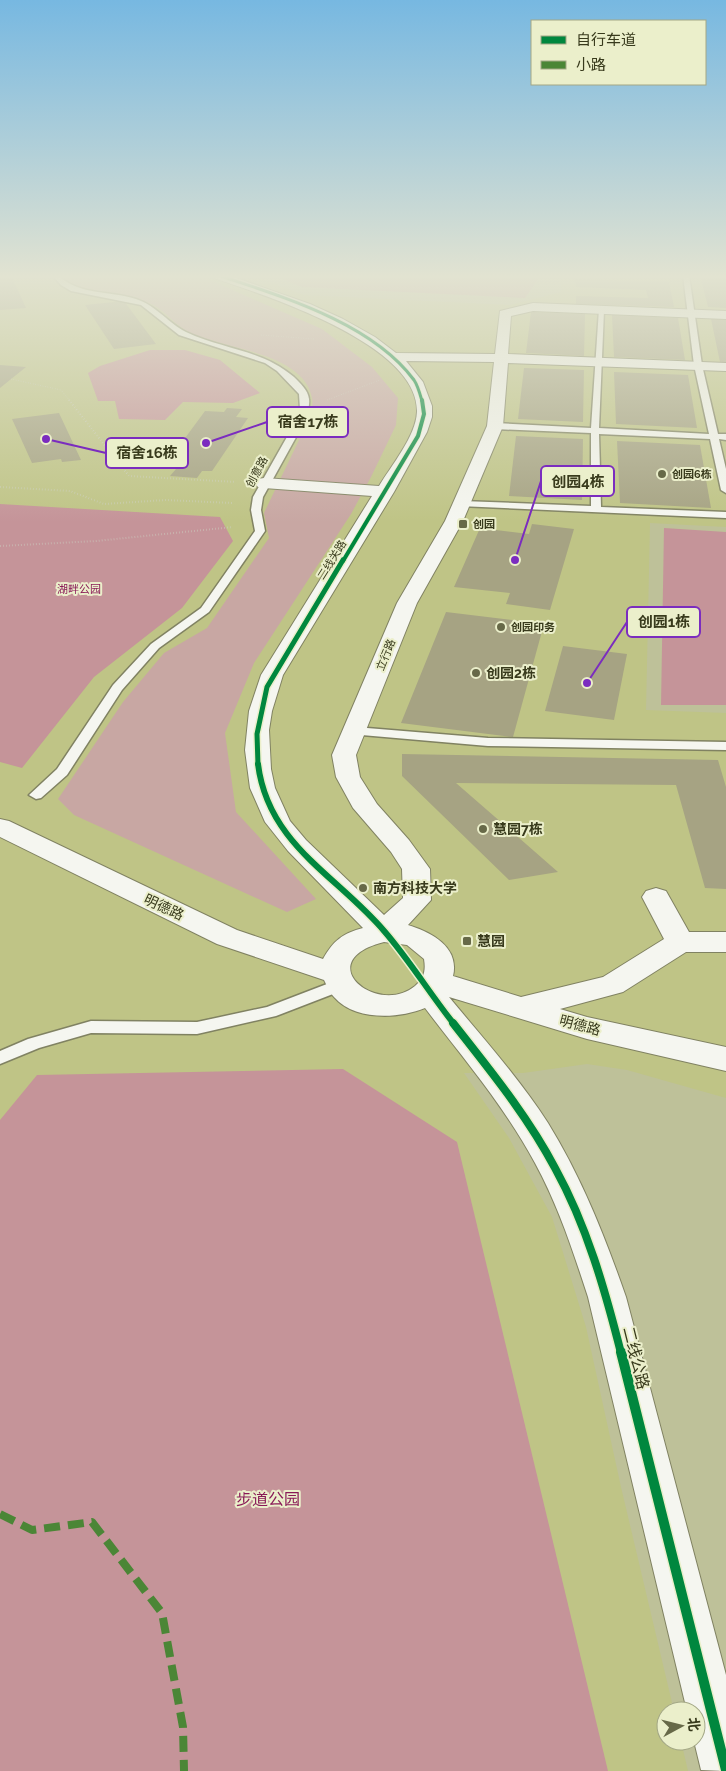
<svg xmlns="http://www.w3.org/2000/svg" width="726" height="1771" font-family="Raleway,'Noto Sans SC',sans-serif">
  <rect width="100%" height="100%" fill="#bec199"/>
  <polygon fill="#bfc486" points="0,275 252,275 304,295 510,305 561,292 560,275 726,275 726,527 650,523 646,710 726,713 726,1098 627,1070 587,1064 523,1073 464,1073 509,1138 552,1217 586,1327 621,1487 674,1711 666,1711 666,1741 681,1741 688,1771 0,1771"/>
  <path fill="#c8a7a3" d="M61,275H198L322,329L372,367L398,398L396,425L371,477L351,514L254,663L225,733L236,812L316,899L287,912L74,815L58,799L123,702L164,653L207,628L269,538L264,513L312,413C312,408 313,403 312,398C304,352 222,349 189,332C174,325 163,307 146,302C120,293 79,300 61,275Z"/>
  <g fill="#c59499">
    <polygon points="272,275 541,275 525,298 302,287"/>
    <polygon points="150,350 185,350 220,360 260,393 233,403 183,402 165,420 119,419 115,401 98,401 88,373 100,366"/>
    <polygon points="0,504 220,517 233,541 182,608 94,677 22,768 0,762"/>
    <polygon points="664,528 726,532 726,705 661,705"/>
    <polygon points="343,1069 457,1142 608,1771 0,1771 0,1120 37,1075"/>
  </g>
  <g fill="#a6a383">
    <polygon points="0,275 11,275 26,308 0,310"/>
    <polygon points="700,275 726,275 726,308 708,307"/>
    <polygon points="575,279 669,282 674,307 576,304 576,296 648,298 646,290 576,287"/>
    <polygon points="124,301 156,344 114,349 85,305"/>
    <polygon points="531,312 585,314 584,356 526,353"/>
    <polygon points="612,315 678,318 685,360 614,357"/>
    <polygon points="711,319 726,320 726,362 720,362"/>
    <polygon points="0,365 26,367 0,388"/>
    <polygon points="524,368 584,370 583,422 518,419"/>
    <polygon points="614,372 688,375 697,428 616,424"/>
    <polygon points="227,408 242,409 236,417 248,418 212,471 202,471 197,478 170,476 176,469 163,468 205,411 224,412"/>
    <polygon points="59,413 81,460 62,462 61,459 32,463 12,419"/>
    <polygon points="516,436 583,439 582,500 509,496"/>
    <polygon points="617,441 700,445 711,508 620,503"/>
    <polygon points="532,524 574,529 550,610 506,604 510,593 454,587 480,528 529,534"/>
    <polygon points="446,612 544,624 513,737 401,723"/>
    <polygon points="563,646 627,654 614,720 545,711"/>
    <polygon points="402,754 718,760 726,787 726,889 705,888 676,785 456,783 558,872 509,880 402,776"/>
  </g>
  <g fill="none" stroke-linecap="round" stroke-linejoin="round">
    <g stroke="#808262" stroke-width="3">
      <g id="lane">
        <path d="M52,275H58C80,296 108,290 136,299C157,306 168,323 186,332C224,350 261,349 294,377C300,383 308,390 309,399C310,406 307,414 305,421L263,497L261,510L265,531L209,612L159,648L122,690L67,775L41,798L36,799L29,795L57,769L113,685L151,644L201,608L255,531L251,510L253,497L296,421L300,409L299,394L277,371L265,363L179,335L141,305L71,291L61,285Z"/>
        <polygon points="683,275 689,275 702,365 718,434 726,434 726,440 719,439 726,469 726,493 721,490 710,439 599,434 601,507 726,512 726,518 459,506 457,504 462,501 591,506 591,433 495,429 491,426 495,423 591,428 599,309 604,310 599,428 709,434 694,365"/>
        <polygon points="355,727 488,738 726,742 726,750 488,746 350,734 349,731 350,728"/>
        <polygon points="340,979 346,981 348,985 346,989 276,1016 197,1034 91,1033 39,1048 0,1064 0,1051 28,1039 91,1021 197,1022 267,1007"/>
      </g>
    </g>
    <g stroke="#808262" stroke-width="2">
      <path id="street" d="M212,275H228L310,304L343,319L375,337L396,353L495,354L500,311L533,303L726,311V319L533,311L511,316L508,354L726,363V371L508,363L503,426L463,521L417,603L356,755L360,777L377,804L409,840L430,869L431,900L408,925C431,932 460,947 453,976L521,997L603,977L664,939L642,897L646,891L656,888L666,891L689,932H726V952H686L623,992L560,1009L587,1017L726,1047V1071L587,1039L449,997C483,1038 519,1078 548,1123C582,1178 605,1237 626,1297L726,1675V1771L701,1770L694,1741H696V1711H687L588,1297C573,1251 558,1205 535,1163C505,1107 463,1058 425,1008C398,1019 355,1021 334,997C330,993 327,986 324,980L217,944L0,837V819L9,821L237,930L323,959C333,941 343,933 363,928L288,851L265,822L250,788L245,750L249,711L261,675L372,496L264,488L258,487L255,483L258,479L264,478L379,486C391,466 416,436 417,412C419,344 266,296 214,278ZM406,361L494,362L487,426L445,521L397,603L332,755L336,777L353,808L391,852L402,869L403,898L384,915L306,840L290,821L275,788L271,769L269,730L272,711L283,675L394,492L427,432L432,417V406L423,382ZM384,942L407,945L424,959C426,971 424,978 415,986C377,1017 309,961 384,942Z"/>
    </g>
    <g stroke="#cccec0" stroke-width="1" stroke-dasharray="0.5 2" stroke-linecap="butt">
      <polyline points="261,335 314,339"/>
      <polyline points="11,379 61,390 70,401"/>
      <polyline points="327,400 380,380"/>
    </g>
    <g stroke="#cccec0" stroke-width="2" stroke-dasharray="0.5 2.5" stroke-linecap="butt">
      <polyline points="69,400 129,476 236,482"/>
      <polyline points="0,487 70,491 104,504 166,500 232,503"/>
      <polyline points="0,546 96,541 233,527"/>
    </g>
    <use href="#lane" fill="#f5f6f0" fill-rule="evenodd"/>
    <use href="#street" fill="#f5f6f0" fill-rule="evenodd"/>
    <polyline stroke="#4b8636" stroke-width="8" stroke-dasharray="16 8" stroke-linecap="butt" points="0,1514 32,1530 92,1522 162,1613 183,1727 184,1771"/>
    <g stroke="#ebefcb" stroke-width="4.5">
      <path id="cycleway-far5" d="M218,275C283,297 372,323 414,380C418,386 420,394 422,401"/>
    </g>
    <g stroke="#ebefcb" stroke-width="5.5">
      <polyline id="cycleway-far4" points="343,561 418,436 424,414 422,400"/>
    </g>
    <g stroke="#ebefcb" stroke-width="8">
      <polyline id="cycleway-far3" points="258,765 257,734 267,687 343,560"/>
    </g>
    <g stroke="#ebefcb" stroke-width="9">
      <path id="cycleway-far2" d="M258,764C268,845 338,876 385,932C410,961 430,994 454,1024"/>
    </g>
    <g stroke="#ebefcb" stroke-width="11">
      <path id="cycleway-far1" d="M453,1023C489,1069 527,1115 555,1168C587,1226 605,1290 621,1353"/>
    </g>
    <g stroke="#ebefcb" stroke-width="13">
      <polyline id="cycleway" points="621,1352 726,1770"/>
    </g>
    <use href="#cycleway-far5" stroke="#00873e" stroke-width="3"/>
    <use href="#cycleway-far4" stroke="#00873e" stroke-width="4"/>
    <use href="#cycleway-far3" stroke="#00873e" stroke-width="5"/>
    <use href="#cycleway-far2" stroke="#00873e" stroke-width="6"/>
    <use href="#cycleway-far1" stroke="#00873e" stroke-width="8"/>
    <use href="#cycleway" stroke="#00873e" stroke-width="10"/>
  </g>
  <linearGradient id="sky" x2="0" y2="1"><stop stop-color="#77b8e1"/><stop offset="0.53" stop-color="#e2e3d1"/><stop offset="1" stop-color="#e2e3d1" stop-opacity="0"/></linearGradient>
  <rect width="726" height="522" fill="url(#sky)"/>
  <g fill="#676948" stroke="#ebefcb" stroke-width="2">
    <circle cx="662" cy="474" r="5"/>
    <rect x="458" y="519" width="10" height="10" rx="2.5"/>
    <circle cx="501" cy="627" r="5"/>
    <circle cx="476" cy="673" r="5"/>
    <circle cx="483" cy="829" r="5"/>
    <circle cx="363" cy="888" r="5"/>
    <rect x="462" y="936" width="10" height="10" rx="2.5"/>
  </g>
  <g text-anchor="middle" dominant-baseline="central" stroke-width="4" stroke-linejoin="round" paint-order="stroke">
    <g font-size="11" fill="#383a1c" stroke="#ebefcb">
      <text transform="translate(257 472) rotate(-62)">创意路</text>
      <text transform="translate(332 560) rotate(-58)">二线关路</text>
      <text transform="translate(386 655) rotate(-68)">立行路</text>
    </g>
    <g font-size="11" font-weight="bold" fill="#383a1c" stroke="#ebefcb" text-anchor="start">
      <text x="672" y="474">创园6栋</text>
      <text x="473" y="524">创园</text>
      <text x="511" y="627">创园印务</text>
    </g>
    <g font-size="11" fill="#891a57" stroke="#ebefcb">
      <text x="79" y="589">湖畔公园</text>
    </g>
    <g font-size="14" font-weight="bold" fill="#383a1c" stroke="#ebefcb" text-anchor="start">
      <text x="486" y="673">创园2栋</text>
      <text x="493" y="829">慧园7栋</text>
      <text x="373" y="888">南方科技大学</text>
      <text x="477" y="941">慧园</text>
    </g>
    <g font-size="14" fill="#383a1c" stroke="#ebefcb">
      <text transform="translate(164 907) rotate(25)">明德路</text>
      <text transform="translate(580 1025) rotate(15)">明德路</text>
    </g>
    <g font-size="16" fill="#383a1c" stroke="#ebefcb">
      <text transform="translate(636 1358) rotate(76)">二线公路</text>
    </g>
    <g font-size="16" fill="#891a57" stroke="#ebefcb">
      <text x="268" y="1499">步道公园</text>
    </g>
  </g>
  <path fill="none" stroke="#7b2cbf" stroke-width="2" d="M206 443L267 422M46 439L106 453M515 560L541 481M587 683L627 622"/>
  <g fill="#7b2cbf" stroke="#ebefcb" stroke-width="2">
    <circle cx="206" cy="443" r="5"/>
    <circle cx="46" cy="439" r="5"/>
    <circle cx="515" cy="560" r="5"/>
    <circle cx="587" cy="683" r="5"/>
  </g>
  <g fill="#ebefcb" stroke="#7b2cbf" stroke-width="2">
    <rect x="267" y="407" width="81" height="30" rx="5"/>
    <rect x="106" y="438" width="82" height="30" rx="5"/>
    <rect x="541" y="466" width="73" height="30" rx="5"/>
    <rect x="627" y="607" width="73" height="30" rx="5"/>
  </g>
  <g font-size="15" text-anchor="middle" font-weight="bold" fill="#383a1c">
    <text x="308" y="427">宿舍17栋</text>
    <text x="147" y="458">宿舍16栋</text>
    <text x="578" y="487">创园4栋</text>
    <text x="664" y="627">创园1栋</text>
  </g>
  <rect x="531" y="20" width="175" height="65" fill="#ebefcb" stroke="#a3a785"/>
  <rect x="541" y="36" width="25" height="8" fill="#00873e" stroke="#a3a785"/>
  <text x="576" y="45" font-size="15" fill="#383a1c">自行车道</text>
  <rect x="541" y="61" width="25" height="8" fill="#4b8636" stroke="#a3a785"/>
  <text x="576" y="70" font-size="15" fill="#383a1c">小路</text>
  <g transform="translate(681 1726) rotate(83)"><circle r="24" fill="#ebefcb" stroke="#a3a785"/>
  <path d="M0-4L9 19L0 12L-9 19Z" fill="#676948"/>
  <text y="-8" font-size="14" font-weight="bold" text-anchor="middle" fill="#383a1c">北</text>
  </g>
</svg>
